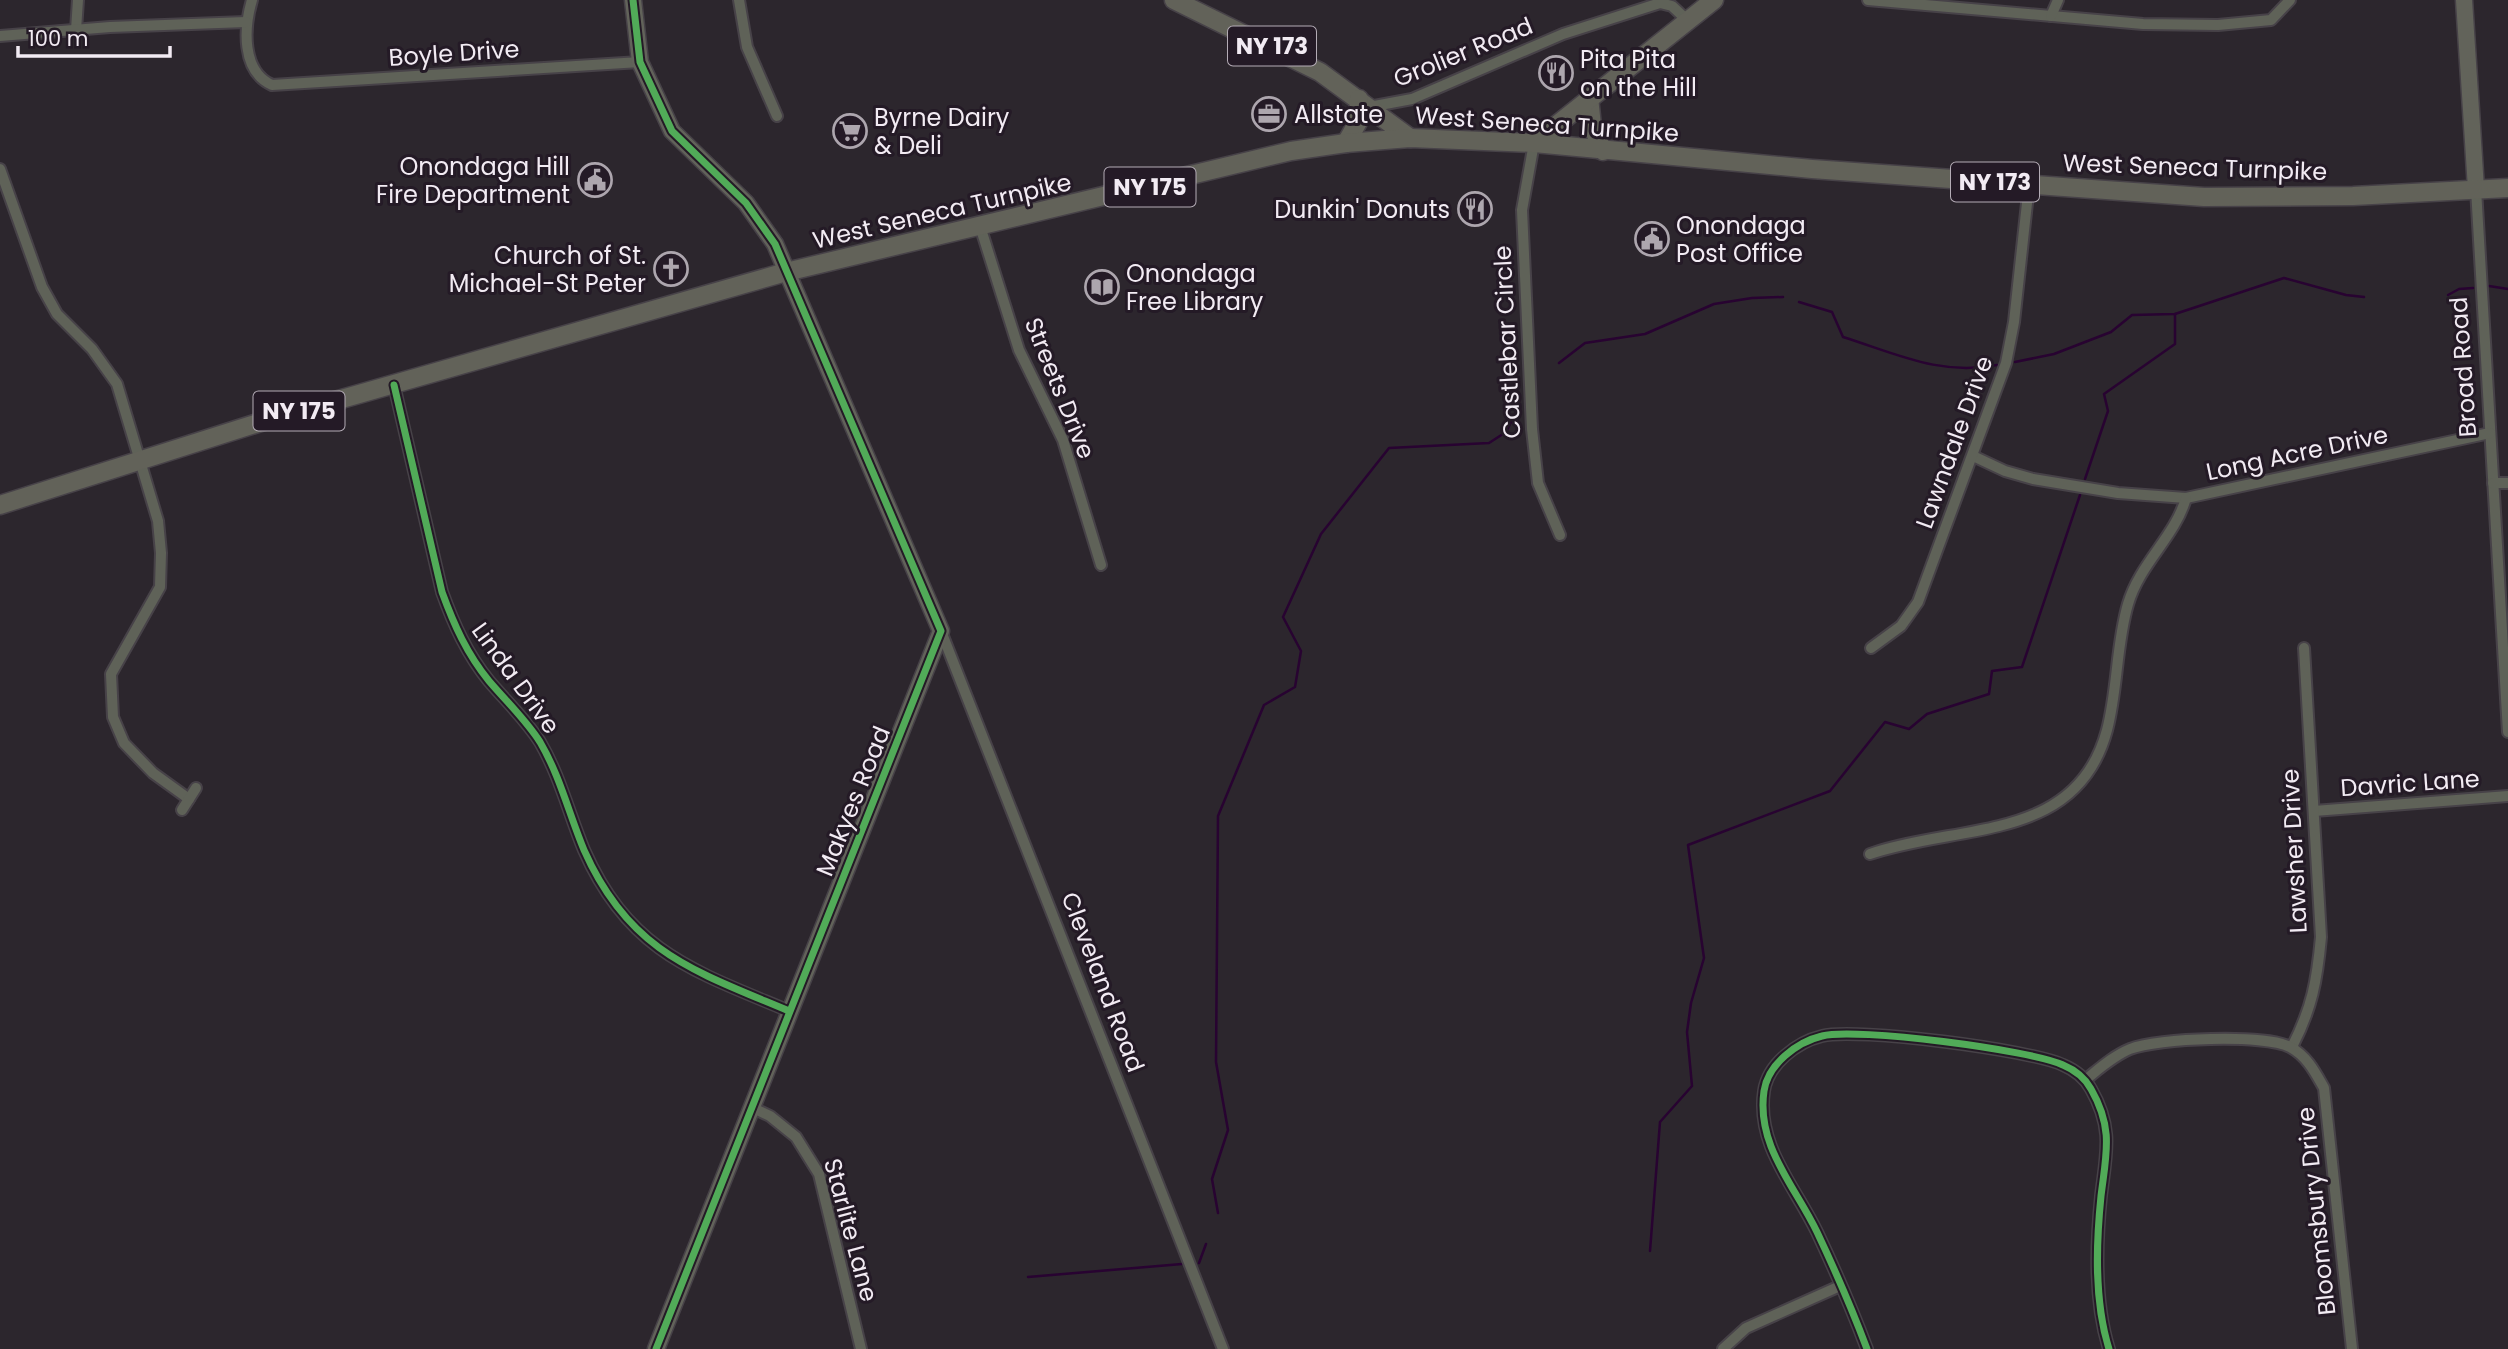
<svg xmlns="http://www.w3.org/2000/svg" width="2508" height="1349" font-family="Poppins,sans-serif">
  <rect width="100%" height="100%" fill="#2c262d"/>
  <g fill="none" stroke-linecap="round" stroke-linejoin="round">
    <g stroke="#280331" stroke-width="2.5">
      <polyline points="2489,286 2508,289"/>
      <polyline points="2448,295 2459,289 2473,288"/>
      <path d="M1799,302L1832,312L1843,337C1897,354 1940,376 1997,365"/>
      <polyline points="2015,362 2054,354 2111,332 2132,315 2175,314 2284,278 2346,295 2364,297"/>
      <polyline points="1559,363 1585,343 1645,334 1714,304 1752,298 1783,297"/>
      <polyline points="2085,479 2108,411 2104,394 2175,344 2175,314"/>
      <polyline points="1218,1213 1212,1179 1228,1130 1216,1062 1218,816 1264,705 1295,687 1301,651 1283,617 1321,534 1389,448 1489,443 1506,432 1516,412"/>
      <polyline points="1650,1251 1660,1122 1692,1086 1687,1032 1691,1003 1704,958 1688,845 1830,791 1885,722 1909,729 1927,714 1989,694 1992,671 2022,667 2080,495"/>
      <polyline points="1199,1263 1206,1244"/>
      <polyline points="1028,1277 1182,1264"/>
    </g>
    <g stroke="#474248" stroke-width="14">
      <g id="street">
        <path d="M252,0C244,27 241,71 272,85L640,62"/>
        <polyline points="739,0 747,47 777,116"/>
        <polyline points="1868,0 2143,24 2218,25 2271,20 2290,0"/>
        <polyline points="2051,16 2058,0"/>
        <polyline points="76,30 78,0"/>
        <polyline points="0,36 110,27 246,22"/>
        <polyline points="1369,107 1412,99 1563,34 1660,3 1672,6 1687,20"/>
        <polyline points="1534,143 1522,210 1532,429 1538,483 1560,535"/>
        <polyline points="0,169 42,287 57,314 92,349 117,384 158,521 161,553 160,587 111,674 113,717 124,743 153,773 189,799"/>
        <polyline points="2476,189 2508,732"/>
        <polyline points="980,226 1019,350 1063,440 1101,565"/>
        <path d="M394,385L442,592C454,625 467,654 489,681C506,701 526,720 540,742C560,776 569,814 584,850C629,952 694,971 789,1011"/>
        <polyline points="1973,456 2005,471 2033,479 2118,493 2186,498 2490,433"/>
        <polyline points="2493,483 2508,483"/>
        <polyline points="941,631 1223,1349"/>
        <polyline points="1871,648 1901,626 1918,602 2006,363 2014,322 2029,185"/>
        <polyline points="182,810 196,788"/>
        <polyline points="2314,811 2508,796"/>
        <path d="M1870,854C1960,823 2077,843 2107,730C2118,688 2116,645 2128,604C2140,563 2175,537 2186,498"/>
        <path d="M2292,1047C2312,1008 2317,981 2321,937L2304,648"/>
        <path d="M2085,1080C2099,1069 2113,1056 2130,1049C2157,1038 2265,1034 2290,1047C2307,1056 2315,1072 2324,1088L2352,1349"/>
        <polyline points="751,1107 770,1116 796,1137 819,1174 861,1349"/>
        <polyline points="1723,1349 1746,1328 1840,1286"/>
        <path d="M1867,1349C1852,1309 1835,1270 1817,1232C1795,1186 1756,1146 1764,1091C1768,1064 1797,1042 1822,1036C1855,1027 2032,1050 2063,1065C2075,1070 2085,1078 2091,1089C2114,1129 2106,1154 2101,1196C2096,1245 2094,1301 2109,1349"/>
      </g>
    </g>
    <g stroke="#474248" stroke-width="19">
      <g id="secondary">
        <polyline points="633,0 640,62 672,131 746,203 775,244 941,631 656,1349"/>
        <polyline points="2464,0 2476,189"/>
      </g>
    </g>
    <g stroke="#474248" stroke-width="21">
      <g id="primary">
        <polyline points="1174,0 1320,72 1410,138"/>
        <polyline points="1589,97 1592,126 1603,151"/>
        <polyline points="1346,143 1358,122 1359,99"/>
        <polyline points="1534,143 1714,0"/>
        <polyline points="0,505 261,422 786,272 1291,151 1346,143 1410,138 1534,143 1812,169 2204,197 2353,196 2508,188"/>
      </g>
    </g>
    <use href="#street" stroke="#5f6258" stroke-width="10"/>
    <use href="#secondary" stroke="#62635a" stroke-width="16"/>
    <use href="#primary" stroke="#626259" stroke-width="18"/>
    <g stroke="#241a26" stroke-width="11">
      <g id="cycleway">
        <polyline points="633,0 640,62 672,131 746,203 775,244 941,631 656,1349"/>
        <path d="M394,385L442,592C454,625 467,654 489,681C506,701 526,720 540,742C560,776 569,814 584,850C629,952 694,971 789,1011"/>
        <path d="M1867,1349C1852,1309 1835,1270 1817,1232C1795,1186 1756,1146 1764,1091C1768,1064 1797,1042 1822,1036C1855,1027 2032,1050 2063,1065C2075,1070 2085,1078 2091,1089C2114,1129 2106,1154 2101,1196C2096,1245 2094,1301 2109,1349"/>
      </g>
    </g>
    <use href="#cycleway" stroke="#51ab58" stroke-width="7"/>
  </g>
  <defs>
    <g id="restaurant-ring" transform="scale(1.75)"><circle r="9.5" fill="#241a26" stroke="#ada6ae" stroke-width="1.5"/><path d="M-5-6h1v4h1v-4h1v4h1v-4h1v5L-1.5 .5V6h-2V.5L-5-1ZM5-6V6H3V1.5H1.5Q1.5-4 5-6Z" fill="#ada6ae"/></g>
    <g id="office-ring" transform="scale(1.75)"><circle r="9.5" fill="#241a26" stroke="#ada6ae" stroke-width="1.5"/><path d="M-6-3h4V-5.5h4V-3h4V5H-6ZM-1-4.5V-3h2v-1.5ZM-6 0V1H6V0Z" fill="#ada6ae"/></g>
    <g id="supermarket-ring" transform="scale(1.75)"><circle r="9.5" fill="#241a26" stroke="#ada6ae" stroke-width="1.5"/><path d="M-6-5.5h2.5l.6 2H6L4.5 2H-2.5L-4.4-4H-6ZM-1.5 3.2a1.3 1.3 0 1 0 .1 0ZM3 3.2a1.3 1.3 0 1 0 .1 0Z" fill="#ada6ae"/></g>
    <g id="civic-ring" transform="scale(1.75)"><circle r="9.5" fill="#241a26" stroke="#ada6ae" stroke-width="1.5"/><path d="M-.6-6.5H3V-4.5H.6V-3L4-1V1h2V6H-6V1h2V-1L-.6-3ZM-1.2 2.5V6h2.4V2.5Z" fill="#ada6ae"/></g>
    <g id="church-ring" transform="scale(1.75)"><circle r="9.5" fill="#241a26" stroke="#ada6ae" stroke-width="1.5"/><path d="M-1.2-6h2.4v3.5h3.3v2.4h-3.3V6h-2.4V-.1h-3.3v-2.4h3.3Z" fill="#ada6ae"/></g>
    <g id="library-ring" transform="scale(1.75)"><circle r="9.5" fill="#241a26" stroke="#ada6ae" stroke-width="1.5"/><path d="M-6-4Q-3-5.5-.7-3.5V5Q-3 3-6 4ZM6-4Q3-5.5 .7-3.5V5Q3 3 6 4Z" fill="#ada6ae"/></g>
  </defs>
  <g fill-rule="evenodd">
    <use href="#restaurant-ring" x="1556" y="73"/>
    <use href="#office-ring" x="1269" y="114"/>
    <use href="#supermarket-ring" x="850" y="131"/>
    <use href="#civic-ring" x="595" y="180"/>
    <use href="#restaurant-ring" x="1475" y="209"/>
    <use href="#civic-ring" x="1652" y="239"/>
    <use href="#church-ring" x="671" y="269"/>
    <use href="#library-ring" x="1102" y="287"/>
  </g>
  <g text-anchor="middle" dominant-baseline="central" stroke-width="6" stroke-linejoin="round" paint-order="stroke">
    <g fill="#241a26" stroke="#b4acb6" stroke-width="2">
      <rect x="1228" y="26.5" width="88" height="39" rx="5"/>
      <rect x="1951" y="162.5" width="88" height="39" rx="5"/>
      <rect x="1104.5" y="167.5" width="91" height="39" rx="5"/>
      <rect x="253.5" y="391.5" width="91" height="39" rx="5"/>
    </g>
    <g font-size="23" font-weight="bold" fill="#f2ebf3">
      <text x="1272" y="46">NY 173</text>
      <text x="1995" y="182">NY 173</text>
      <text x="1150" y="187">NY 175</text>
      <text x="299" y="411">NY 175</text>
    </g>
    <g font-size="24" fill="#f2ebf3" stroke="#241a26">
      <text transform="translate(1463 52) rotate(-22)">Grolier Road</text>
      <text transform="translate(454 53) rotate(-4)">Boyle Drive</text>
      <text transform="translate(1547 124) rotate(4)">West Seneca Turnpike</text>
      <text transform="translate(2195 167) rotate(2)">West Seneca Turnpike</text>
      <text transform="translate(942 211) rotate(-13)">West Seneca Turnpike</text>
      <text transform="translate(1507 342) rotate(-93)">Castlebar Circle</text>
      <text transform="translate(2463 367) rotate(-94)">Broad Road</text>
      <text transform="translate(1060 388) rotate(68)">Streets Drive</text>
      <text transform="translate(1954 442) rotate(-70)">Lawndale Drive</text>
      <text transform="translate(2297 453) rotate(-12)">Long Acre Drive</text>
      <text transform="translate(516 678) rotate(54)">Linda Drive</text>
      <text transform="translate(2410 783) rotate(-4)">Davric Lane</text>
      <text transform="translate(853 801) rotate(-68)">Makyes Road</text>
      <text transform="translate(2294 851) rotate(-93)">Lawsher Drive</text>
      <text transform="translate(1103 982) rotate(69)">Cleveland Road</text>
      <text transform="translate(2316 1211) rotate(-96)">Bloomsbury Drive</text>
      <text transform="translate(851 1230) rotate(75)">Starlite Lane</text>
    </g>
    <g font-size="24" fill="#f2ebf3" stroke="#241a26" text-anchor="start">
      <text x="1580" y="59">Pita Pita<tspan x="1580" dy="28">on the Hill</tspan></text>
      <text x="1294" y="114">Allstate</text>
      <text x="874" y="117">Byrne Dairy<tspan x="874" dy="28">&amp; Deli</tspan></text>
      <text x="570" y="166" text-anchor="end">Onondaga Hill<tspan x="570" dy="28">Fire Department</tspan></text>
      <text x="1450" y="209" text-anchor="end">Dunkin' Donuts</text>
      <text x="1676" y="225">Onondaga<tspan x="1676" dy="28">Post Office</tspan></text>
      <text x="646" y="255" text-anchor="end">Church of St.<tspan x="646" dy="28">Michael-St Peter</tspan></text>
      <text x="1126" y="273">Onondaga<tspan x="1126" dy="28">Free Library</tspan></text>
    </g>
  </g>
  <path d="M18 46v10h152v-10" fill="none" stroke="#f2ebf3" stroke-width="3.5"/>
  <text x="28" y="46" font-size="21" fill="#f2ebf3" stroke="#241a26" stroke-width="5" paint-order="stroke">100 m</text>
</svg>
